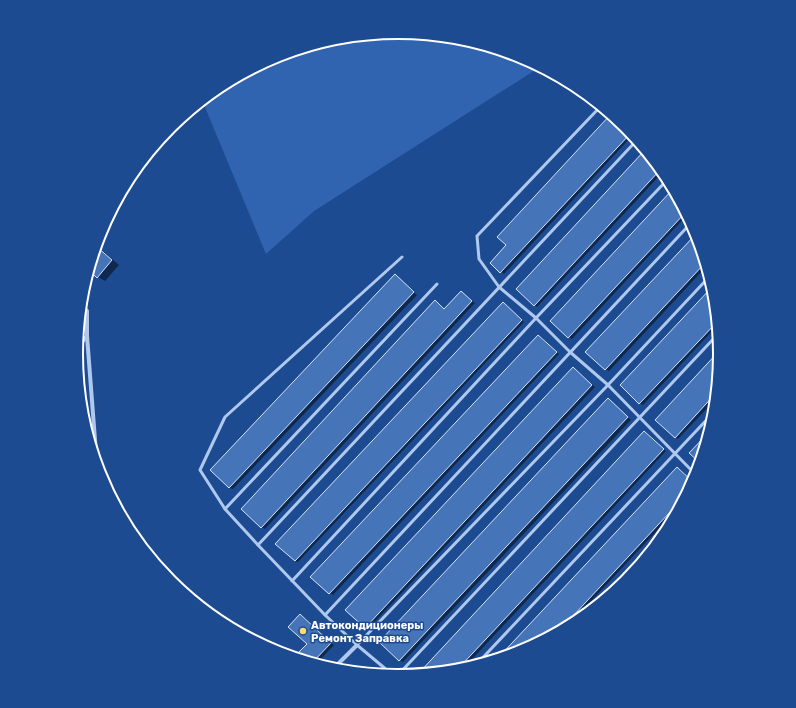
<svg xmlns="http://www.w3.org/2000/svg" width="796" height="708" font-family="Rubik,sans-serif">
  <rect width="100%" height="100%" fill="#1d4b92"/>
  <polygon fill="#3164b0" points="398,32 461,38 521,57 540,67 314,211 266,254 202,100 219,86 275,56 335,38"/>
  <g fill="#0007">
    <polygon points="626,126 633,135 504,274 491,263"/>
    <polygon points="646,151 663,172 537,307 534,305 517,289"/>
    <polygon points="674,190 687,215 572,339 569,337 551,321"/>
    <polygon points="697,235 706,267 609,371 605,369 587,352"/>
    <polygon points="96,247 103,251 119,265 105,281 98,277 89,269"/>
    <polygon points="398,278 417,295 233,489 229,488"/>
    <polygon points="713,288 717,326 643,405 640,403 621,385"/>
    <polygon points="461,292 475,303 265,529 261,527 436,302 445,309"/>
    <polygon points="503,303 506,305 524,322 298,562 295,561"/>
    <polygon points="538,336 542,338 559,354 333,595 330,593"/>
    <polygon points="720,352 716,399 678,439 675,437"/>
    <polygon points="573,368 576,370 595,387 368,629 365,627"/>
    <polygon points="611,402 631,420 403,662 400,660"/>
    <polygon points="645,432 648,434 666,451 463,669 420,674"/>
    <polygon points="678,468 681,470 693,482 679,507 567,627 521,652"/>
    <polygon points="301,615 304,617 334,645 316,664 306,661 299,654 308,644"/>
  </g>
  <g fill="#4674b9" stroke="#d5e4fa">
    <polygon points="611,114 626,126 631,133 500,273 490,263 506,245 497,237"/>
    <polygon points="645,150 661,169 534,306 516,289"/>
    <polygon points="673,189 686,212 568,338 550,321"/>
    <polygon points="696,234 705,263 605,370 585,352"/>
    <polygon points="96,246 112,260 97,278 89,270"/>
    <polygon points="395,274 414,292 229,488 210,470"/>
    <polygon points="712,287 714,291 717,322 639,404 620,385"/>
    <polygon points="461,291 472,301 261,528 241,509 435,300 444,309"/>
    <polygon points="503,302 522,320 295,561 275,544"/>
    <polygon points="538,335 557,352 329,594 310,577"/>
    <polygon points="720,350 720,354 716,393 675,438 655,420"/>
    <polygon points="573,367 592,385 365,628 345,610"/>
    <polygon points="608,398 628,417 399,661 379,642"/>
    <polygon points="644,431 664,449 457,670 418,674"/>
    <polygon points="710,431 700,463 689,453"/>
    <polygon points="677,467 693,482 686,495 558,632 521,652 497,659"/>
    <polygon points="300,614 331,643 312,663 304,660 297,654 307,644 288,627"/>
    <polygon points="358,668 363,673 354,672"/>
  </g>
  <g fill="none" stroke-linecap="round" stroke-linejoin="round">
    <g stroke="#afc8ee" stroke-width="3">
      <polyline points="601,106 477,236 479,259 499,287 536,318 570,352 608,385 696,475"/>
      <polyline points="225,509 437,284"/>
      <polyline points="258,545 637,140"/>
      <polyline points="292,581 536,318 668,179"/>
      <polyline points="595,607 666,531"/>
      <polyline points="325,615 691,223"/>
      <polyline points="357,645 608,385 709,277"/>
      <polyline points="475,666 714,412"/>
      <polyline points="394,676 357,645 325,615 258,545 225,509 200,470 225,417 402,257"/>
      <polyline points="397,676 718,334"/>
    </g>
    <g stroke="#afc8ee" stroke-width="4">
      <polyline points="81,305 87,311 87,336 97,466"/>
      <polyline points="77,348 87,336"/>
      <polyline points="333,669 357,645"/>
    </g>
  </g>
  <circle fill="#fddb6e" stroke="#1d4b92" stroke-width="1.5" cx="303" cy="631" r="4"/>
  <g text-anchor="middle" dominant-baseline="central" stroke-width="3" stroke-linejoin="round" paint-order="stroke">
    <g font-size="11" font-weight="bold" fill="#fff" stroke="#1d4b92" text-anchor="start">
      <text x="311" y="625">Автокондиционеры<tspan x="311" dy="13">Ремонт Заправка</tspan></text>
    </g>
  </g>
  <path d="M0 0H796V708H0ZM83 354a315 315 0 1 1 630 0a315 315 0 1 1-630 0Z" fill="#1d4b92" fill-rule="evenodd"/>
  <path fill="none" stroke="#fff" stroke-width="2" d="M83 354a315 315 0 1 1 630 0a315 315 0 1 1-630 0Z"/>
</svg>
